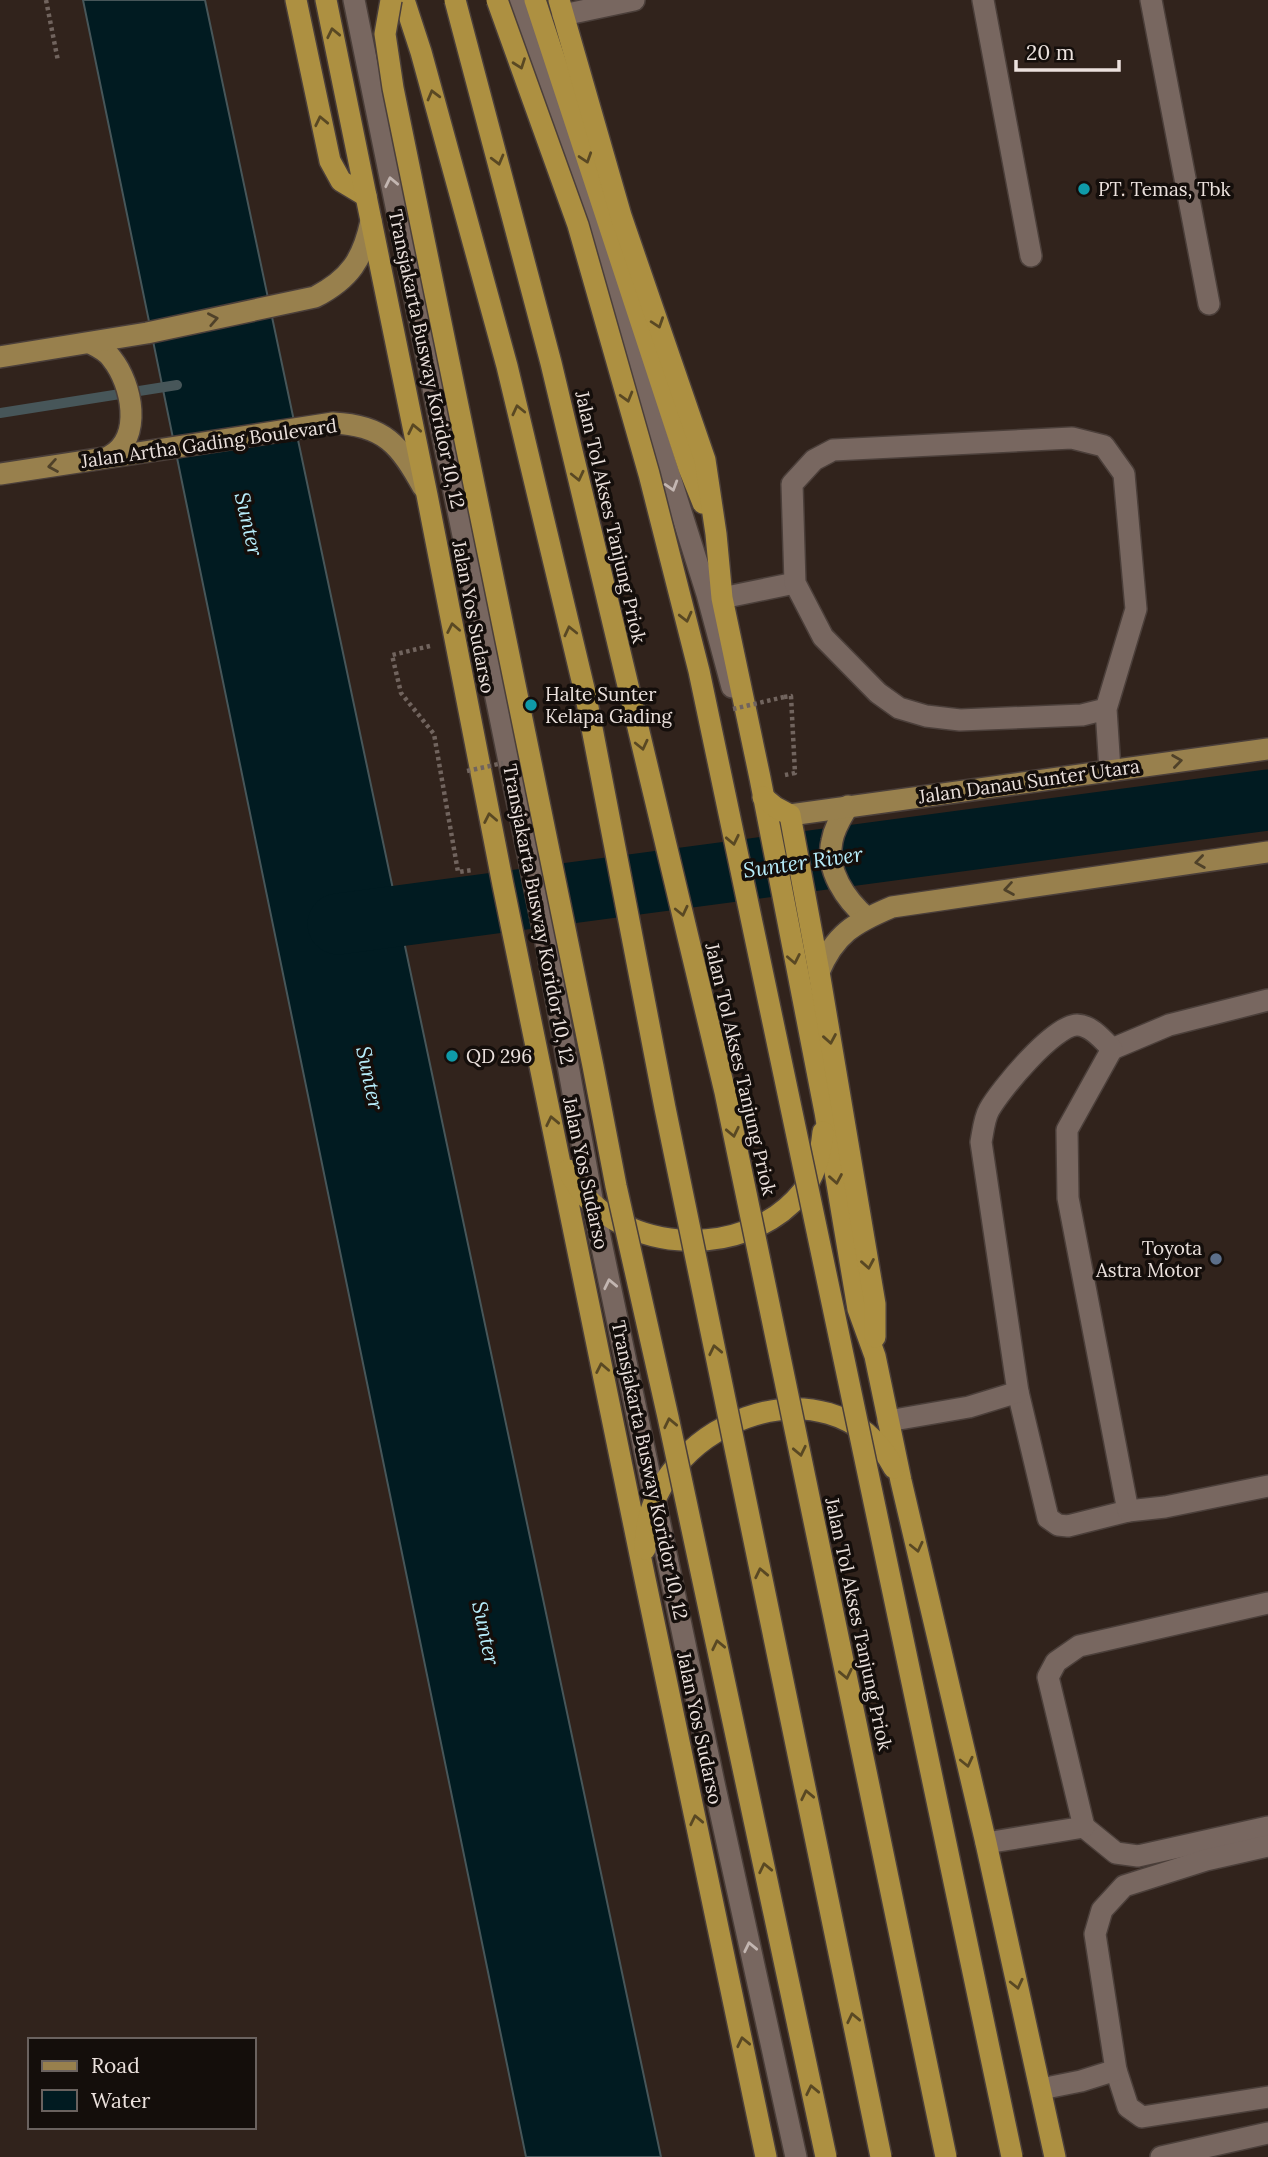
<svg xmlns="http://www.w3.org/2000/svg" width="1268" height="2157" font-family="Lora,serif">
  <rect width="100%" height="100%" fill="#31231c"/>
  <polygon fill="#011b21" stroke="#475659" stroke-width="2" points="83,0 205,0 661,2157 526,2157"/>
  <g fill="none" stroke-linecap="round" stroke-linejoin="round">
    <polyline stroke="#475659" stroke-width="10" points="0,413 177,385"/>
    <polyline stroke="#011b21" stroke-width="61" points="338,924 1268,800"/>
    <g stroke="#4b3f3a" stroke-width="24">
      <g id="minor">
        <polyline points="354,0 546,943 593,1204 714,1783 796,2157"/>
        <polyline points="519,0 707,594 732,687"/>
        <polyline points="983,0 1031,256"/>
        <polyline points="1151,0 1209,304"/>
        <polyline points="563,15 634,0"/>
        <polyline points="722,598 795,583"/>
        <polyline points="1106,709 1082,715 960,720 926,716 899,708 878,693 823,637 795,583 792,484 814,460 833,450 1072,438 1104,446 1124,474 1136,609 1106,709 1110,770"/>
        <polyline points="1112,1049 1169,1025 1268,1000"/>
        <polyline points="1018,1392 1048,1518 1058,1525 1068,1526 1128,1511"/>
        <path d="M888,1421L969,1407L1018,1392L981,1142C983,1132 984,1119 989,1110C1000,1090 1054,1025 1077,1025C1091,1025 1103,1040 1112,1049L1067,1130L1068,1198L1128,1511L1165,1507L1268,1486"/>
        <polyline points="1084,1827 1116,1853 1138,1856 1268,1827"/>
        <polyline points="986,1843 1084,1827 1048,1677 1056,1662 1079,1646 1268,1603"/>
        <polyline points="1116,2070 1128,2107 1142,2117 1268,2097"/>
        <polyline points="1041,2089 1081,2081 1116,2070 1095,1934 1102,1910 1124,1886 1206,1860 1268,1846"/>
        <polyline points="1161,2157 1268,2133"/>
      </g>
    </g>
    <g stroke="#4b3f3a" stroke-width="24">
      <g id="major">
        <path d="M90,343C98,347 107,351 112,359C132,384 143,438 110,456"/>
        <path d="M0,357L147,333L315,297C350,279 363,259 371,221"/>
        <path d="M0,474L333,423C384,425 400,445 423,487"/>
        <path d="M848,806C841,818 834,828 832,841C825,870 846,900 867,918"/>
        <polyline points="790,815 1268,749"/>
        <path d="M819,972C835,934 854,923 892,907L1268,852"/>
      </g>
    </g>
    <g stroke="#4b3f3a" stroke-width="24">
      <g id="highway">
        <polyline points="296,0 330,161 341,181 366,196"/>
        <polyline points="326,0 427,495 503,885 645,1579 766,2157"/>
        <polyline points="404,0 421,52 507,366 586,697"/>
        <polyline points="535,0 689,468 703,503"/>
        <polyline points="559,0 621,216 705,460 716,534 722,598 760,778 825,1112 858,1309 875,1356 901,1481 986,1843 1055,2157"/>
        <polyline points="763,797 775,807 790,815 819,972 875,1304 875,1337"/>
        <path d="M568,1170C609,1255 744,1264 802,1192C815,1176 821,1152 823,1132"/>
        <path d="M645,1549C645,1425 831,1350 894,1468"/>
      </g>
    </g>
    <g stroke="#71645e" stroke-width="4.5" stroke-dasharray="3.5 3.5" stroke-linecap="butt">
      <polyline points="46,0 58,61"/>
      <polyline points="430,646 392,655 401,693 434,734 458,872 472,870"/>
      <polyline points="784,697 791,696 795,773 785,775"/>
    </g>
    <use href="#minor" stroke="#786760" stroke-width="21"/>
    <use href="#major" stroke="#98804d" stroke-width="21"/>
    <use href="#highway" stroke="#ad9041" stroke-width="21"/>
    <g stroke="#4b3f3a" stroke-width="24" stroke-linecap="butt">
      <g id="highway-bridge">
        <polyline points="391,0 385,34 393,88 593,1066 616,1186 668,1417 826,2157"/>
        <polyline points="455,0 551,363 725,1092 946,2157"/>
        <polyline points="497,0 578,225 649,474 699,671 1012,2157"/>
        <polyline points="586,697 665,1108 881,2157"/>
      </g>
    </g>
    <g stroke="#71645e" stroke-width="4.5" stroke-dasharray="3.5 3.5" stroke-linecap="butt">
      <polyline points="733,709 784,697"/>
      <polyline points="467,771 503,763"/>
    </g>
    <use href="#highway-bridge" stroke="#ad9041" stroke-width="21"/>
  </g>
  <defs><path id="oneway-chevron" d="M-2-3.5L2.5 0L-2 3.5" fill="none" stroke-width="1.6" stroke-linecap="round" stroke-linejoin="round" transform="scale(1.75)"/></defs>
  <g stroke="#594823">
    <use href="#oneway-chevron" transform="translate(333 33) rotate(-102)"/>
    <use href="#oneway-chevron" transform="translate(520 64) rotate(70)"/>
    <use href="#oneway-chevron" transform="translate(433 95) rotate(-105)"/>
    <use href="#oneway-chevron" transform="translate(321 121) rotate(-102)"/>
    <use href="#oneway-chevron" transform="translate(586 158) rotate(72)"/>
    <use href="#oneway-chevron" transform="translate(498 160) rotate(75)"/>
    <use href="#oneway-chevron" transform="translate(658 323) rotate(71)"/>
    <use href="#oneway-chevron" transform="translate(627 397) rotate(74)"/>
    <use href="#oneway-chevron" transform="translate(518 410) rotate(-103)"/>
    <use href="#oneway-chevron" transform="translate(414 429) rotate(-102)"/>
    <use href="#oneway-chevron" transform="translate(578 476) rotate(77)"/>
    <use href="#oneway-chevron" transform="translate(686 617) rotate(76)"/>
    <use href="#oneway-chevron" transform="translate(453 628) rotate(-101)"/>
    <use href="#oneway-chevron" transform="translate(570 631) rotate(-103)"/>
    <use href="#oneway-chevron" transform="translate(642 745) rotate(77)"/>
    <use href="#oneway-chevron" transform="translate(490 818) rotate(-101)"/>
    <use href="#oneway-chevron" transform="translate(733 840) rotate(78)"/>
    <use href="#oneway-chevron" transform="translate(682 911) rotate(77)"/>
    <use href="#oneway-chevron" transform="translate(794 959) rotate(79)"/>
    <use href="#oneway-chevron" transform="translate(830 1039) rotate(80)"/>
    <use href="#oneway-chevron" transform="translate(552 1121) rotate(-102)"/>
    <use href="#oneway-chevron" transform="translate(733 1132) rotate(78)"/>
    <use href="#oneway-chevron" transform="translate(836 1179) rotate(80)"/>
    <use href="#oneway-chevron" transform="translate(868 1264) rotate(80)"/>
    <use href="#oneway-chevron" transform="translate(715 1350) rotate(-102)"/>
    <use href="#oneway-chevron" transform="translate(602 1368) rotate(-101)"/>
    <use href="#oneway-chevron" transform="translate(670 1423) rotate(-102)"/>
    <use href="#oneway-chevron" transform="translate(800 1451) rotate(78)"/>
    <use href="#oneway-chevron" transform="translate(917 1547) rotate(77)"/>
    <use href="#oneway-chevron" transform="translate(761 1573) rotate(-102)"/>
    <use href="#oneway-chevron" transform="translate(718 1645) rotate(-102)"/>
    <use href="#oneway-chevron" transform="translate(846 1674) rotate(78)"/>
    <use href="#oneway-chevron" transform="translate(967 1762) rotate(77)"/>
    <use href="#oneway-chevron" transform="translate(807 1795) rotate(-102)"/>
    <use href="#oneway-chevron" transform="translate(696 1820) rotate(-102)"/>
    <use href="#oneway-chevron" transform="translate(765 1868) rotate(-102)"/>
    <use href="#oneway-chevron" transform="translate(1017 1984) rotate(77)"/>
    <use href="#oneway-chevron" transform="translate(853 2018) rotate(-102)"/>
    <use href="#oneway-chevron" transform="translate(743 2042) rotate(-102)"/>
    <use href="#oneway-chevron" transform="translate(812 2090) rotate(-102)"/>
  </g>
  <g stroke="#c3b6b1">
    <use href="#oneway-chevron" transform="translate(391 182) rotate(-102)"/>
    <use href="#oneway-chevron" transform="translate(672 486) rotate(73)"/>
    <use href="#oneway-chevron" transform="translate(610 1284) rotate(-102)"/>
    <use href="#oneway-chevron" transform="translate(750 1947) rotate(-102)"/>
  </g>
  <g stroke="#4f4129">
    <use href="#oneway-chevron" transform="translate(213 319) rotate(-11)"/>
    <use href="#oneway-chevron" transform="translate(53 466) rotate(170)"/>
    <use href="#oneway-chevron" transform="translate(1177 761) rotate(-8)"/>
    <use href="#oneway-chevron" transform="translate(1200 862) rotate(172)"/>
    <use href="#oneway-chevron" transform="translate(1009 889) rotate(171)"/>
  </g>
  <g fill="#0f9aa8" stroke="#140e0b" stroke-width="2.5">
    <circle cx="1084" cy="189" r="7"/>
    <circle cx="531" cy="705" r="7"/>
    <circle cx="452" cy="1056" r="7"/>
  </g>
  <circle fill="#5c6f8a" stroke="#140e0b" stroke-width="2.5" cx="1216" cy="1259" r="7"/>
  <g text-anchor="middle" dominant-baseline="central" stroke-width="7" stroke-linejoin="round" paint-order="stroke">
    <g font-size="19" fill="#ebe1dd" stroke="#140e0b" text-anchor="start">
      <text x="1098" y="189">PT. Temas, Tbk</text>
      <text x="545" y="694">Halte Sunter<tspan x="545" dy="22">Kelapa Gading</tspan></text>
      <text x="466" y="1056">QD 296</text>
      <text x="1202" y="1248" text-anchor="end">Toyota<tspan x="1202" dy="22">Astra Motor</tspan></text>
    </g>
    <g font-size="19" fill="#ebe1dd" stroke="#140e0b">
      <text transform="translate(427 359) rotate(78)">Transjakarta Busway Koridor 10, 12</text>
      <text transform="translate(209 443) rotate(-8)">Jalan Artha Gading Boulevard</text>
      <text transform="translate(611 517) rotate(77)">Jalan Tol Akses Tanjung Priok</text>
      <text transform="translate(474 617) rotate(79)">Jalan Yos Sudarso</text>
      <text transform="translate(1029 781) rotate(-8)">Jalan Danau Sunter Utara</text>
      <text transform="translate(539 914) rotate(79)">Transjakarta Busway Koridor 10, 12</text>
      <text transform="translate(741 1069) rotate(77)">Jalan Tol Akses Tanjung Priok</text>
      <text transform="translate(586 1173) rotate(78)">Jalan Yos Sudarso</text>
      <text transform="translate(650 1470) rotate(78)">Transjakarta Busway Koridor 10, 12</text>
      <text transform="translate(859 1624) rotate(78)">Jalan Tol Akses Tanjung Priok</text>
      <text transform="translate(700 1728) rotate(78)">Jalan Yos Sudarso</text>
    </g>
    <g font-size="21" font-style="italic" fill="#b7edfb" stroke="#140e0b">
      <text transform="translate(249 524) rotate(77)">Sunter</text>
      <text transform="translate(803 862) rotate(-8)">Sunter River</text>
      <text transform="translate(370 1078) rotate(78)">Sunter</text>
      <text transform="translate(486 1633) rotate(78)">Sunter</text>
    </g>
  </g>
  <rect x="28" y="2038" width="228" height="91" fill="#140e0b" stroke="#6a625f" stroke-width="2"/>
  <rect x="42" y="2061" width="35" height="10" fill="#98804d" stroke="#6a625f" stroke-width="2"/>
  <text x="91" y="2073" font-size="21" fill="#ebe1dd">Road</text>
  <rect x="42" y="2090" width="35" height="21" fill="#011b21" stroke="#6a625f" stroke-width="2"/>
  <text x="91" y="2108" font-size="21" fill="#ebe1dd">Water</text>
  <path d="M1016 60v10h103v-10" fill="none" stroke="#ebe1dd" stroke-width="3.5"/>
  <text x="1026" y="60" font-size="21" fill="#ebe1dd" stroke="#140e0b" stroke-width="5" paint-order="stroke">20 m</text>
</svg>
